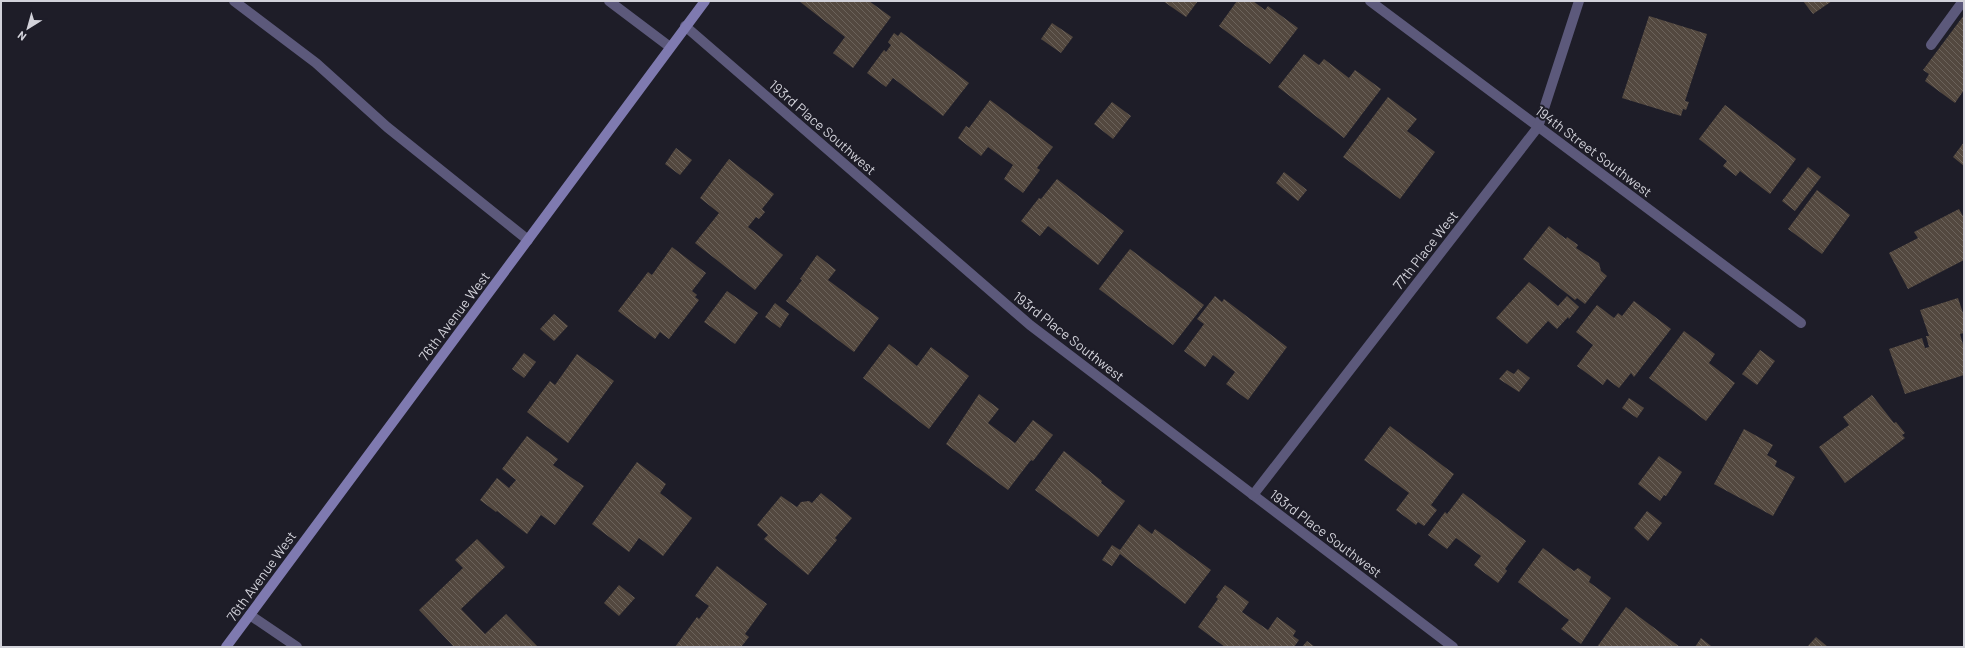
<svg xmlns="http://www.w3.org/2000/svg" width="1965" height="648" font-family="Barlow,sans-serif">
  <defs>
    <pattern id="building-back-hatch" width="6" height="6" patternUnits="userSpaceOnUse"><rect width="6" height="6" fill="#53483f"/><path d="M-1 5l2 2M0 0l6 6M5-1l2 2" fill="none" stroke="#6b625a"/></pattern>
  </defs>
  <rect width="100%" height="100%" fill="#1e1d28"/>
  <g fill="url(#building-back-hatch)">
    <polygon points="799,1 869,1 891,17 853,68 833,53 845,37"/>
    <polygon points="1163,1 1198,1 1186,17"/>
    <polygon points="1237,1 1253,1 1265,10 1268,6 1298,28 1270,64 1219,26"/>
    <polygon points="1803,1 1832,1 1813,14"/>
    <polygon points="1964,15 1964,90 1955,103 1925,81 1929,74 1923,70"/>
    <polygon points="1649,16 1707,34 1685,101 1689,102 1686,110 1683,109 1681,116 1622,98"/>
    <polygon points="1052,23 1073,37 1061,53 1041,39"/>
    <polygon points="901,32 969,83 943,116 893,78 886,87 867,73 884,50 886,52 891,45 888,42 894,33 898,36"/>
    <polygon points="1304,54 1319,65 1324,59 1349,78 1355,70 1381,89 1344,138 1278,87"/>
    <polygon points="1388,97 1417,119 1407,131 1435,152 1400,199 1343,157"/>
    <polygon points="990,100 1053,147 1037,168 1040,170 1023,193 1004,179 1013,165 988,147 981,156 958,138 966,126 969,128"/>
    <polygon points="1112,102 1131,116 1113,139 1094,124"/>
    <polygon points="1725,105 1796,159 1770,194 1740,171 1736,176 1723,166 1727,161 1699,139"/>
    <polygon points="1964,142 1964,166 1953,157"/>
    <polygon points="676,148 692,160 680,175 665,164"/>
    <polygon points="729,159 774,194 762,209 765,212 759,219 756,217 748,227 783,255 755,290 695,243 719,213 700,198"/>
    <polygon points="1808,167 1821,177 1795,211 1782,201"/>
    <polygon points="1284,172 1307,190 1298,201 1276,183"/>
    <polygon points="1057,179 1124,231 1098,265 1048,226 1040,236 1021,221 1039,198 1041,199"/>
    <polygon points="1817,190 1850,215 1822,254 1788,229"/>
    <polygon points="1959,209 1964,218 1964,260 1908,289 1889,253 1918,238 1914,232"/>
    <polygon points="1549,226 1566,239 1567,237 1578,245 1576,248 1599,263 1601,271 1607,276 1585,304 1577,298 1575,300 1523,259"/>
    <polygon points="672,247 706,273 692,291 697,295 695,297 699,300 669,339 660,332 655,339 618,311 648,272 652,275"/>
    <polygon points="1130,249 1204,305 1173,345 1099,289"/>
    <polygon points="817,255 836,270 828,280 879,318 854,352 786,301 802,280 800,279"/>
    <polygon points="1529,282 1558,306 1567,296 1579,307 1569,319 1568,317 1557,329 1548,321 1527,344 1496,318"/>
    <polygon points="727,291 758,313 735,344 704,322"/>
    <polygon points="1215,296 1222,302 1224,299 1287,347 1248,400 1226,384 1235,372 1213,355 1205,367 1184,351 1204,324 1197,319"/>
    <polygon points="1958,298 1964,316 1964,333 1960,334 1964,348 1964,375 1905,394 1889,349 1922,338 1925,348 1929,347 1926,336 1929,336 1920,310"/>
    <polygon points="1634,301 1671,329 1634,377 1631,373 1619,388 1607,379 1603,385 1577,366 1593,345 1576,332 1597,305 1614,318 1618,313 1622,316"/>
    <polygon points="775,303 789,314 780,328 765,317"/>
    <polygon points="554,314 568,326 554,341 540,329"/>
    <polygon points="1684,331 1715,354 1709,363 1735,383 1706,421 1649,378"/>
    <polygon points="889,344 917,366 931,347 969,376 929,429 863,378"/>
    <polygon points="1760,350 1775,361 1757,385 1742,374"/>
    <polygon points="524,353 536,362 524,378 512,369"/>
    <polygon points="577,354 614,381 568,443 527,412 550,381 555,385"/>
    <polygon points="1518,369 1530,378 1519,392 1499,379 1507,370 1514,374"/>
    <polygon points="979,394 999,409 988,423 1015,443 1033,420 1053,435 1033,461 1031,460 1008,490 946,444"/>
    <polygon points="1872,395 1894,423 1896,422 1905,433 1902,435 1905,438 1845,483 1819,447 1849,425 1843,417"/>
    <polygon points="1629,398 1644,408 1637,418 1622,408"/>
    <polygon points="1390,426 1454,474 1431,505 1437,510 1424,526 1418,522 1416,525 1396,510 1409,493 1364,460"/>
    <polygon points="1744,429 1773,445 1767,455 1777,461 1775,466 1795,477 1773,516 1714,484"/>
    <polygon points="527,436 558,459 553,465 584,486 555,525 541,515 527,534 497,511 496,512 480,500 497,478 509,488 516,480 502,469"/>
    <polygon points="1064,451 1102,481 1101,483 1125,501 1098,537 1035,490"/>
    <polygon points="1659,456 1682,472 1666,496 1664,495 1660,501 1638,484"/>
    <polygon points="637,462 666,484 660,493 692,518 663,556 639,538 629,552 592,524"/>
    <polygon points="821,493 852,518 835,538 837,540 808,575 764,539 768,535 757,525 781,496 797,507 801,502 809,501 812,503"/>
    <polygon points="1463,493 1526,541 1505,569 1507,571 1498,583 1474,565 1481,556 1456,538 1447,549 1428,535 1445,512 1447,514"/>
    <polygon points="1647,511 1662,523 1648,541 1634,528"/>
    <polygon points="1139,524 1152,534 1155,529 1211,570 1185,604 1120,554 1112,566 1102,560 1112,545 1120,550"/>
    <polygon points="477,539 505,567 461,609 485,634 506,614 538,647 454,647 419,610 463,568 455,560"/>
    <polygon points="1543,548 1574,571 1578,568 1591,577 1589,582 1611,598 1581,644 1561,629 1569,620 1518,582"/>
    <polygon points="717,566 767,604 745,634 749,637 741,647 675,647 697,617 699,619 709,606 695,596"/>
    <polygon points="619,585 635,598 619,616 604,603"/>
    <polygon points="1225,585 1249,602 1242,612 1268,630 1277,617 1296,631 1293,636 1299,640 1294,647 1225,647 1198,627 1218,599 1216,597"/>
    <polygon points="1626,607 1680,647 1597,647"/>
    <polygon points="1816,637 1828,647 1807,647"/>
    <polygon points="1701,638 1711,646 1710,647 1695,647"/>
    <polygon points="1307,641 1315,647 1302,647"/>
  </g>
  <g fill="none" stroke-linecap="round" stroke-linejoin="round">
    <g stroke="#5c597b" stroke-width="10">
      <polyline points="234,1 316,63 387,127 528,240"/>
      <polyline points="609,1 670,47"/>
      <polyline points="1931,45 1963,1"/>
      <polyline points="250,615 297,647"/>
    </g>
    <g stroke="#5c597b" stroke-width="10">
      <polyline points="1370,1 1801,323"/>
      <polyline points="685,26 1030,325 1453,647"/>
      <polyline points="1253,495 1538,127 1579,1"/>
    </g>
    <polyline stroke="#7f7ab0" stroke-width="10" points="226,647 705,1"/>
  </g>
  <g text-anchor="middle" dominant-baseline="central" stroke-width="4" stroke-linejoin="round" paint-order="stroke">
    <g font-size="14" fill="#d2d2da" stroke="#1e1d28">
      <text transform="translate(823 127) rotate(41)">193rd Place Southwest</text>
      <text transform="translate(1594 151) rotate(37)">194th Street Southwest</text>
      <text transform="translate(1425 250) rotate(-52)">77th Place West</text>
      <text transform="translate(454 316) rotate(-53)">76th Avenue West</text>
      <text transform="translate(1069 336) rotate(38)">193rd Place Southwest</text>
      <text transform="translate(1326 533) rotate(37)">193rd Place Southwest</text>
      <text transform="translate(261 576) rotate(-54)">76th Avenue West</text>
    </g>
  </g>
  <rect width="1965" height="648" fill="none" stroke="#d2d2da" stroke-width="4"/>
  <g transform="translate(28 28) rotate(217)" stroke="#1e1d28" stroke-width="3" paint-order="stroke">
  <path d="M0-3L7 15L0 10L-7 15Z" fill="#d2d2da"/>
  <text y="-6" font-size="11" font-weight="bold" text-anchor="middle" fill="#d2d2da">N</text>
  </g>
</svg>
